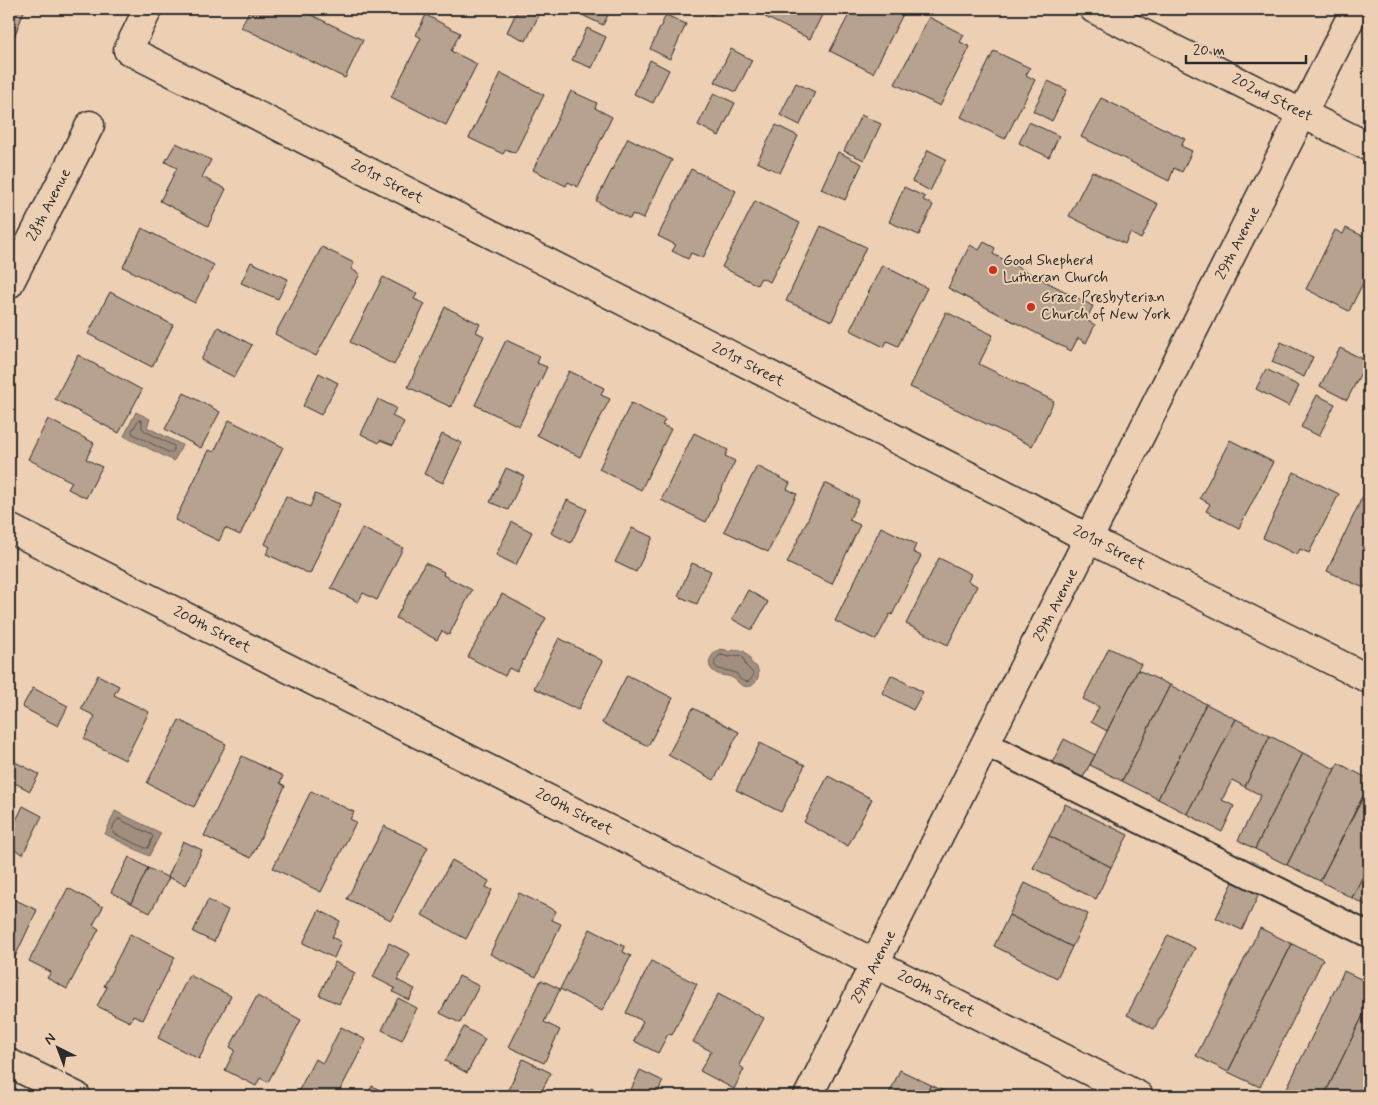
<svg xmlns="http://www.w3.org/2000/svg" width="1378" height="1105" font-family="Mynerve,sans-serif">
  <rect width="100%" height="100%" fill="#edd0b4"/>
  <filter id="ink" filterUnits="userSpaceOnUse"><feTurbulence type="fractalNoise" baseFrequency=".02" numOctaves="2"/><feDisplacementMap in="SourceGraphic" scale="10" xChannelSelector="R" yChannelSelector="G"/><feConvolveMatrix kernelMatrix="1 2 1 2 8 2 1 2 1" color-interpolation-filters="sRGB"/></filter>
  <g filter="url(#ink)">
    <g fill="#a18e7e" stroke="#72665d">
      <polygon points="136,412 150,419 147,427 182,445 174,461 124,436"/>
      <path d="M720,649L726,650L729,652C735,649 742,648 747,654C750,657 750,661 752,664C753,665 755,665 756,666C761,672 758,683 751,686C741,689 738,680 731,677C726,675 720,676 716,673C704,666 710,654 720,649Z"/>
      <polygon points="115,811 161,833 149,856 105,834"/>
    </g>
    <g fill="none" stroke-linecap="round" stroke-linejoin="round">
      <g stroke="#5a534c" stroke-width="1">
        <polygon points="139,420 142,421 142,428 145,431 174,446 174,449 172,453 170,453 133,434 132,431"/>
        <path d="M721,655L729,657L739,655L743,657L746,666L753,673C753,680 747,685 740,679C737,676 739,675 735,673C730,670 724,671 719,669C711,666 715,657 721,655Z"/>
        <path d="M119,819L152,835L153,837L148,848H145L113,833C111,829 115,820 119,819Z"/>
      </g>
    </g>
    <g fill="#b7a28f" stroke="#2b2b2b">
      <polygon points="9,9 25,9 14,37 9,34"/>
      <polygon points="250,9 299,9 363,40 345,78 241,27"/>
      <polygon points="518,9 542,9 526,41 507,32"/>
      <polygon points="587,9 611,9 603,25 584,16"/>
      <polygon points="700,9 716,9 712,15"/>
      <polygon points="769,9 825,9 810,39 765,17"/>
      <polygon points="852,9 894,9 903,14 873,73 830,51"/>
      <polygon points="426,15 460,33 451,51 477,64 446,125 391,97 421,38 416,35"/>
      <polygon points="666,15 686,24 670,59 650,49"/>
      <polygon points="929,17 964,35 960,42 970,47 940,106 895,84"/>
      <polygon points="587,28 606,37 592,68 572,60"/>
      <polygon points="731,49 752,60 736,92 715,82"/>
      <polygon points="994,51 1030,68 1026,75 1035,80 1005,139 961,117"/>
      <polygon points="650,60 669,70 653,103 634,94"/>
      <polygon points="501,73 544,95 515,153 506,149 503,154 469,138"/>
      <polygon points="1048,81 1067,90 1052,121 1033,111"/>
      <polygon points="796,83 815,92 800,125 780,115"/>
      <polygon points="571,91 597,103 595,108 612,117 578,187 568,182 566,186 533,170"/>
      <polygon points="714,93 735,103 719,136 698,125"/>
      <polygon points="1101,98 1185,139 1181,146 1192,151 1182,172 1174,168 1169,181 1081,137"/>
      <polygon points="861,115 881,124 864,160 844,151"/>
      <polygon points="1029,122 1059,136 1049,157 1019,143"/>
      <polygon points="776,125 798,136 780,173 757,162"/>
      <polygon points="628,138 672,160 643,219 632,214 630,219 596,201"/>
      <polygon points="176,143 211,160 202,177 226,189 208,226 160,201 177,168 165,162"/>
      <polygon points="928,150 946,159 930,191 912,181"/>
      <polygon points="838,152 862,164 845,200 821,189"/>
      <polygon points="691,169 736,191 703,258 691,253 688,259 672,251 676,245 658,236"/>
      <polygon points="1092,171 1158,204 1141,239 1130,233 1125,244 1069,216"/>
      <polygon points="904,187 925,197 923,200 933,205 919,235 889,222"/>
      <polygon points="755,201 800,223 770,282 761,278 757,285 722,267"/>
      <polygon points="821,226 866,247 832,321 786,301"/>
      <polygon points="142,228 214,265 195,303 123,267"/>
      <polygon points="1346,228 1369,239 1369,271 1349,311 1306,289 1335,230 1343,234"/>
      <polygon points="984,242 995,248 993,254 1093,306 1086,320 1095,325 1086,343 1078,338 1071,351 948,288 970,245 979,250"/>
      <polygon points="322,247 354,263 351,269 360,274 316,356 275,334"/>
      <polygon points="251,262 288,279 278,299 241,283"/>
      <polygon points="882,265 927,288 898,346 887,341 884,347 850,330"/>
      <polygon points="383,277 417,294 414,299 425,304 394,365 350,342"/>
      <polygon points="110,292 173,325 152,367 88,334"/>
      <polygon points="445,307 480,324 476,332 484,336 451,407 408,387"/>
      <polygon points="946,312 993,335 979,364 1054,401 1032,446 910,387"/>
      <polygon points="218,327 252,345 234,377 201,360"/>
      <polygon points="506,340 540,356 537,363 547,367 519,426 475,405"/>
      <polygon points="1281,342 1313,357 1304,377 1272,362"/>
      <polygon points="1340,348 1367,361 1347,400 1320,386"/>
      <polygon points="78,355 142,390 119,433 55,399"/>
      <polygon points="1266,369 1299,386 1289,406 1256,389"/>
      <polygon points="569,371 604,388 601,395 610,399 580,457 537,435"/>
      <polygon points="319,373 338,383 321,415 303,406"/>
      <polygon points="184,393 220,412 201,448 165,429"/>
      <polygon points="1317,395 1335,404 1319,436 1301,427"/>
      <polygon points="378,399 396,408 392,416 404,422 393,445 380,440 379,443 361,434"/>
      <polygon points="631,403 665,420 662,425 671,429 641,490 599,469"/>
      <polygon points="48,419 94,443 86,459 102,467 86,498 68,489 72,482 28,459"/>
      <polygon points="229,420 283,447 240,535 225,528 219,541 175,520 209,450 214,452"/>
      <polygon points="694,433 728,450 725,456 735,461 706,522 661,500"/>
      <polygon points="442,434 462,443 443,483 424,474"/>
      <polygon points="1230,440 1273,462 1239,528 1206,511 1210,504 1200,498"/>
      <polygon points="757,466 790,483 787,489 797,494 768,552 724,531"/>
      <polygon points="506,468 524,476 508,510 490,502"/>
      <polygon points="1294,472 1339,494 1309,553 1300,549 1297,555 1263,538"/>
      <polygon points="825,483 859,500 849,520 860,525 832,584 787,563"/>
      <polygon points="1369,483 1369,581 1368,580 1364,588 1327,571"/>
      <polygon points="315,494 340,504 310,574 266,554 270,547 265,544 286,496 310,507"/>
      <polygon points="567,500 587,509 571,543 551,533"/>
      <polygon points="512,522 532,532 516,565 496,555"/>
      <polygon points="881,527 916,544 913,552 921,556 892,615 890,614 876,640 864,634 863,635 835,621"/>
      <polygon points="362,528 403,548 377,600 363,593 358,602 331,588"/>
      <polygon points="632,528 653,537 636,572 615,562"/>
      <polygon points="939,558 971,574 968,581 977,586 948,645 906,624"/>
      <polygon points="425,563 444,572 443,575 472,590 449,635 442,631 437,640 396,618"/>
      <polygon points="692,563 711,571 697,604 678,596"/>
      <polygon points="748,590 768,602 752,630 732,619"/>
      <polygon points="502,594 546,618 517,672 509,668 505,676 468,657"/>
      <polygon points="559,638 603,661 578,710 534,688"/>
      <polygon points="1109,648 1141,664 1107,731 1091,722 1099,707 1083,699"/>
      <polygon points="1138,670 1170,685 1122,781 1090,765"/>
      <polygon points="98,675 119,686 114,695 149,712 125,760 84,739 95,716 81,709"/>
      <polygon points="627,675 673,698 648,746 602,723"/>
      <polygon points="891,675 923,692 913,710 882,693"/>
      <polygon points="1170,685 1206,704 1158,799 1122,781"/>
      <polygon points="33,688 68,706 58,726 22,707"/>
      <polygon points="1206,704 1236,719 1187,814 1158,799"/>
      <polygon points="693,708 739,732 714,780 668,755"/>
      <polygon points="1236,719 1270,736 1245,787 1232,780 1222,800 1234,806 1222,832 1187,814"/>
      <polygon points="179,720 226,744 194,807 147,783"/>
      <polygon points="1270,736 1303,753 1255,849 1238,840 1261,795 1245,787"/>
      <polygon points="1064,739 1095,755 1080,783 1050,767"/>
      <polygon points="760,743 805,765 781,812 736,790"/>
      <polygon points="1303,753 1335,769 1287,865 1255,849"/>
      <polygon points="242,756 283,776 280,783 285,786 251,858 204,836"/>
      <polygon points="9,759 39,774 30,791 9,780"/>
      <polygon points="1338,763 1369,779 1369,784 1320,881 1287,865"/>
      <polygon points="828,776 872,799 848,846 804,822"/>
      <polygon points="1369,786 1369,864 1352,898 1320,881"/>
      <polygon points="311,791 354,812 350,819 356,822 321,892 273,868"/>
      <polygon points="1065,804 1128,835 1111,867 1049,836"/>
      <polygon points="23,806 42,816 23,854 9,847 9,835"/>
      <polygon points="384,826 428,847 391,920 347,899"/>
      <polygon points="1049,836 1111,867 1096,899 1033,868"/>
      <polygon points="183,841 202,850 186,885 168,877"/>
      <polygon points="129,857 148,868 131,903 111,892"/>
      <polygon points="452,860 489,881 486,887 492,890 466,939 422,915"/>
      <polygon points="1369,864 1369,907 1352,898"/>
      <polygon points="148,868 169,878 150,913 131,903"/>
      <polygon points="1233,882 1259,894 1242,930 1216,918"/>
      <polygon points="1025,883 1088,914 1072,947 1009,915"/>
      <polygon points="68,888 103,907 93,925 99,929 67,989 47,978 51,972 29,961"/>
      <polygon points="519,893 556,911 552,920 561,924 536,977 490,954"/>
      <polygon points="9,897 37,910 14,959 9,957"/>
      <polygon points="208,900 228,910 214,942 193,932"/>
      <polygon points="319,910 340,921 332,937 341,942 334,958 303,943"/>
      <polygon points="1009,915 1072,947 1057,978 994,946"/>
      <polygon points="1260,928 1292,944 1228,1072 1196,1056"/>
      <polygon points="590,929 625,947 623,952 631,956 602,1011 560,989"/>
      <polygon points="130,934 175,957 143,1020 133,1015 130,1022 97,1006 107,987 104,986"/>
      <polygon points="1168,935 1195,948 1154,1029 1127,1015"/>
      <polygon points="389,943 410,954 397,980 415,989 409,1000 393,992 395,988 373,977"/>
      <polygon points="1292,944 1323,959 1260,1087 1228,1072"/>
      <polygon points="651,961 697,984 672,1035 668,1034 658,1053 634,1041 643,1021 626,1013"/>
      <polygon points="335,962 355,973 339,1004 319,995"/>
      <polygon points="1344,971 1369,983 1369,1003 1324,1096 1283,1096"/>
      <polygon points="189,975 231,996 199,1059 158,1038"/>
      <polygon points="459,976 479,986 460,1023 440,1013"/>
      <polygon points="541,980 560,989 544,1022 560,1030 544,1063 509,1047"/>
      <polygon points="718,994 764,1018 739,1065 744,1069 734,1089 700,1071 711,1051 693,1042"/>
      <polygon points="257,996 301,1020 268,1082 260,1078 256,1086 225,1070 235,1050 230,1047"/>
      <polygon points="398,998 417,1008 402,1040 382,1030"/>
      <polygon points="1369,1003 1369,1081 1362,1096 1324,1096"/>
      <polygon points="341,1027 366,1040 337,1096 296,1096 315,1059 323,1063"/>
      <polygon points="464,1027 485,1039 467,1073 445,1061"/>
      <polygon points="523,1059 551,1073 539,1096 510,1096 506,1094"/>
      <polygon points="640,1070 663,1081 656,1096 628,1096"/>
      <polygon points="900,1070 931,1085 925,1096 888,1096"/>
      <polygon points="931,1085 954,1096 925,1096"/>
      <polygon points="372,1086 392,1096 367,1096"/>
      <polygon points="591,1088 609,1096 587,1096"/>
    </g>
    <g fill="none" stroke-linecap="round" stroke-linejoin="round">
      <g stroke="#2b2b2b" stroke-width="28">
        <polyline id="lane" points="986,744 1369,935"/>
      </g>
      <g stroke="#2b2b2b" stroke-width="31">
        <g id="street">
          <polyline points="148,9 128,50 1026,505 1089,539 1369,679"/>
          <polyline points="1094,9 1369,147"/>
          <polyline points="9,284 90,125"/>
          <polyline points="9,528 1139,1096"/>
          <polyline points="9,1063 76,1096"/>
          <polyline points="808,1096 1355,9"/>
        </g>
      </g>
      <use href="#lane" stroke="#edd0b4" stroke-width="24"/>
      <use href="#street" stroke="#edd0b4" stroke-width="28"/>
    </g>
  </g>
  <g fill="#c8321e" stroke="#edd0b4" stroke-width="2">
    <circle cx="993" cy="270" r="5"/>
    <circle cx="1031" cy="307" r="5"/>
  </g>
  <g text-anchor="middle" dominant-baseline="central" stroke-width="4" stroke-linejoin="round" paint-order="stroke">
    <g font-size="15" fill="#2b2b2b" stroke="#edd0b4">
      <text transform="translate(1272 98) rotate(27)">202nd Street</text>
      <text transform="translate(387 182) rotate(27)">201st Street</text>
      <text transform="translate(49 205) rotate(-63)">28th Avenue</text>
      <text transform="translate(1238 243) rotate(-63)">29th Avenue</text>
      <text transform="translate(748 365) rotate(27)">201st Street</text>
      <text transform="translate(1109 548) rotate(27)">201st Street</text>
      <text transform="translate(1056 605) rotate(-63)">29th Avenue</text>
      <text transform="translate(212 630) rotate(27)">200th Street</text>
      <text transform="translate(574 812) rotate(27)">200th Street</text>
      <text transform="translate(874 967) rotate(-63)">29th Avenue</text>
      <text transform="translate(936 994) rotate(27)">200th Street</text>
    </g>
    <g font-size="15" fill="#2b2b2b" stroke="#edd0b4" text-anchor="start">
      <text x="1003" y="261">Good Shepherd<tspan x="1003" dy="17">Lutheran Church</tspan></text>
      <text x="1041" y="298">Grace Presbyterian<tspan x="1041" dy="17">Church of New York</tspan></text>
    </g>
  </g>
  <rect width="1378" height="1105" fill="none" stroke="#edd0b4" stroke-width="30"/>
  <rect x="15" y="15" width="1348" height="1075" fill="none" stroke="#2b2b2b" stroke-width="2" filter="url(#ink)"/>
  <g transform="translate(58 1048) rotate(318)" stroke="#edd0b4" stroke-width="4" paint-order="stroke">
  <path d="M0-4L9 19L0 12L-9 19Z" fill="#2b2b2b"/>
  <text y="-8" font-size="14" font-weight="bold" text-anchor="middle" fill="#2b2b2b">N</text>
  </g>
  <path d="M1186 55v8h120v-8" fill="none" stroke="#2b2b2b" stroke-width="2.5"/>
  <text x="1193" y="55" font-size="15" fill="#2b2b2b" stroke="#edd0b4" stroke-width="4" paint-order="stroke">20 m</text>
</svg>
